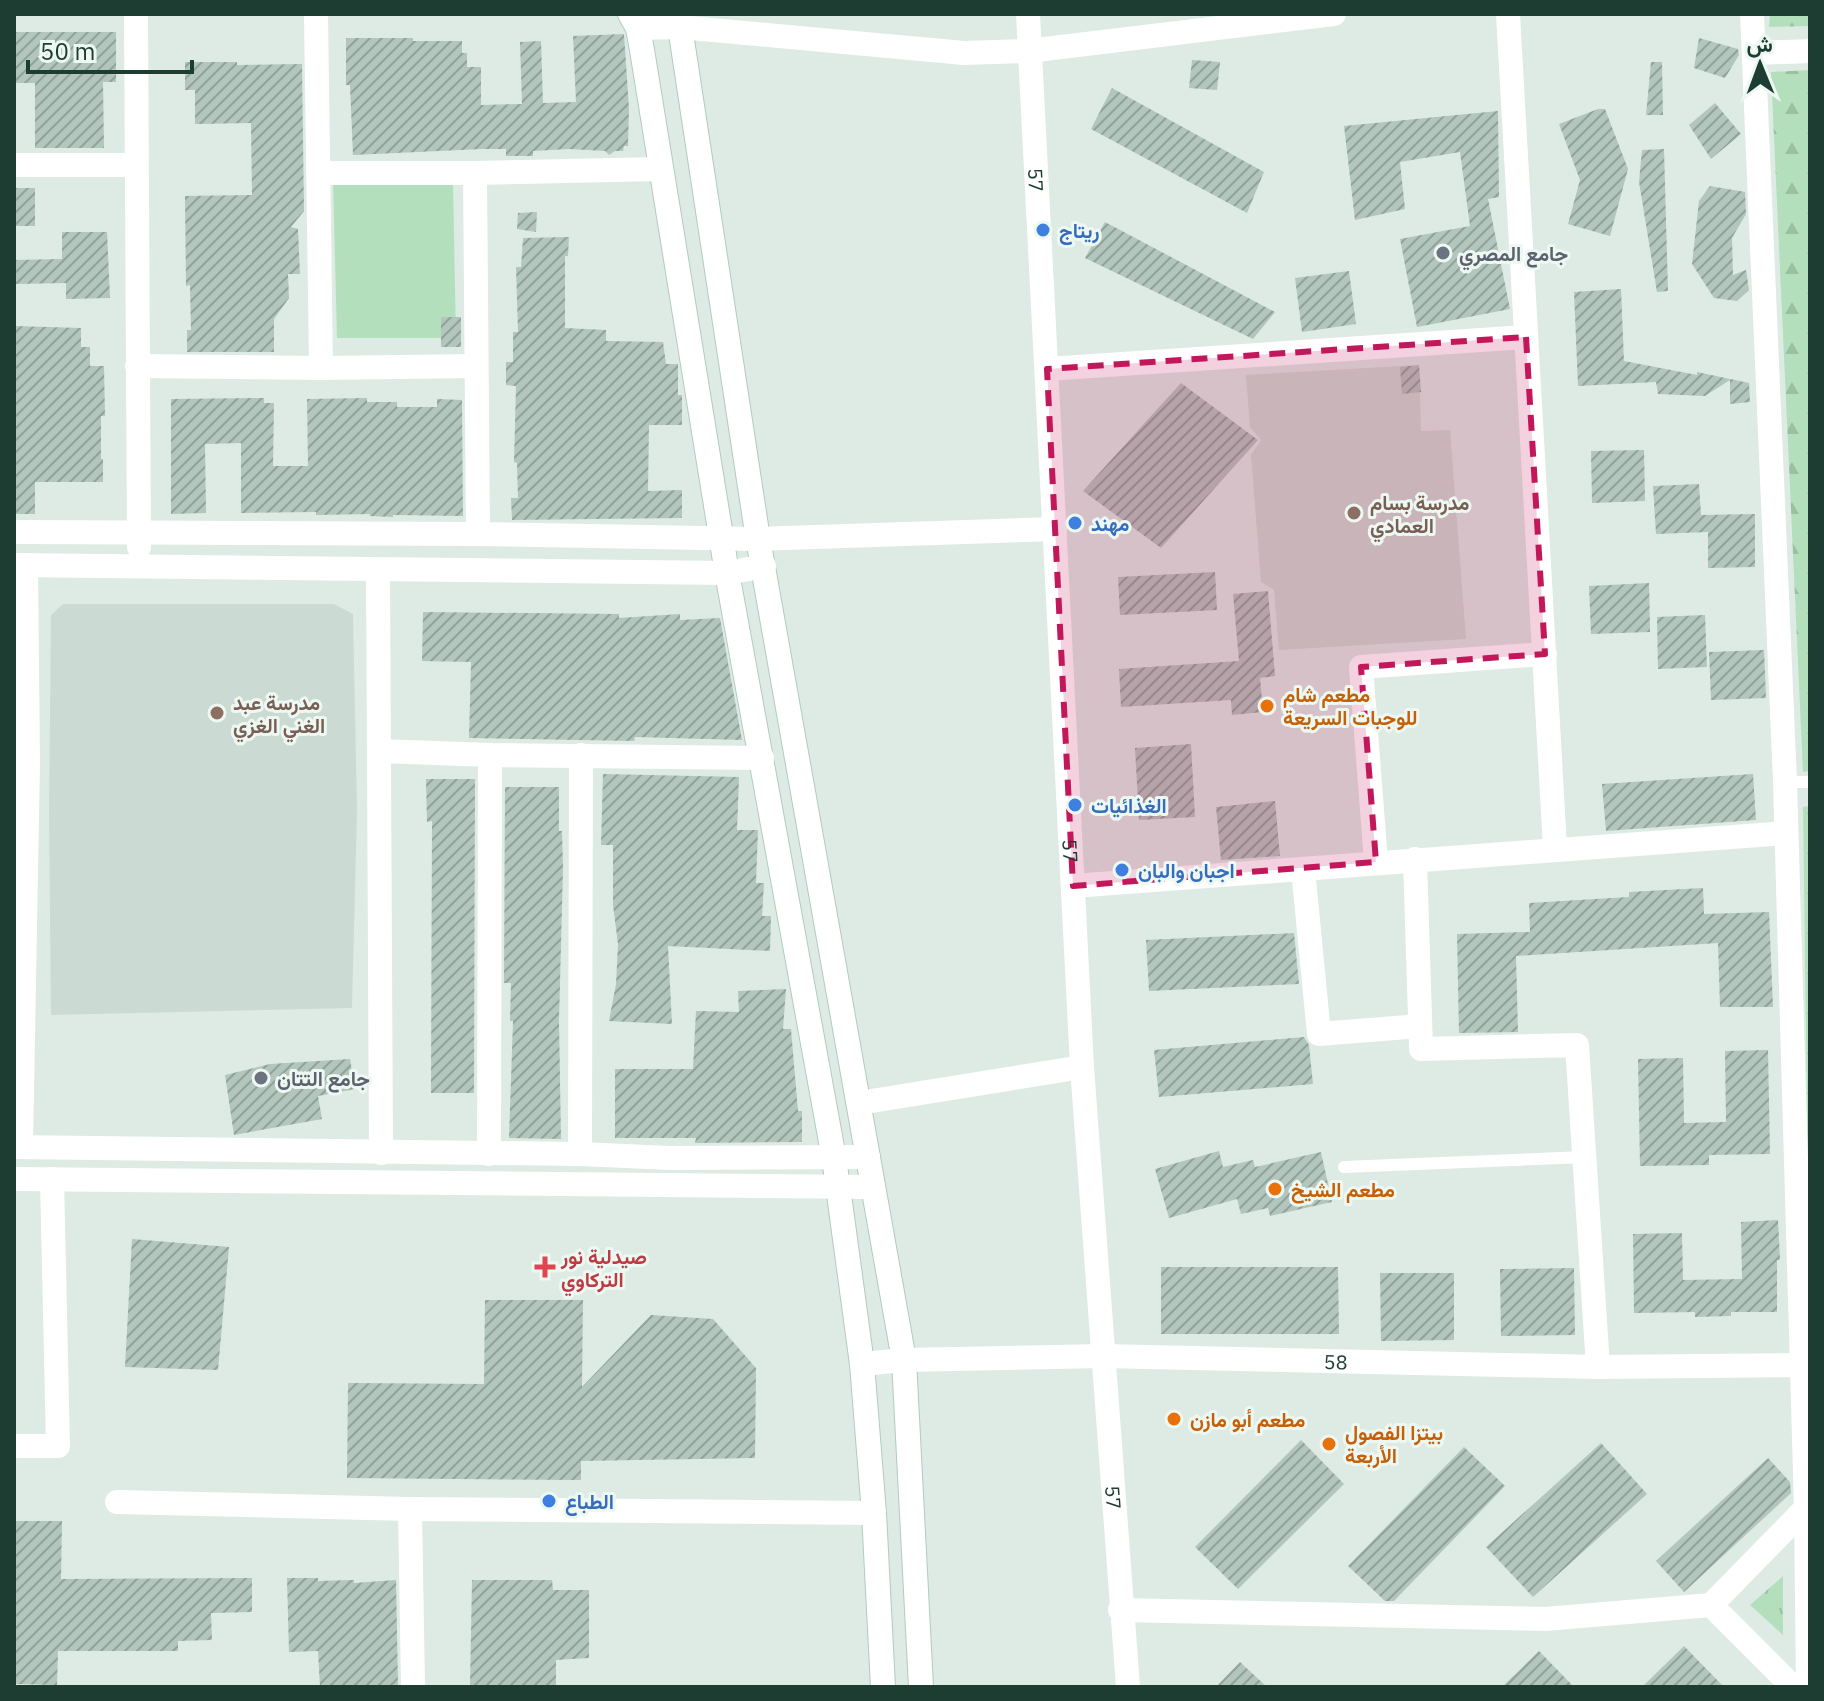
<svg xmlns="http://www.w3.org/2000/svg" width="1824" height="1701" font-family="'IBM Plex Sans',Vazirmatn,sans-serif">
  <defs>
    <pattern id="grass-tufts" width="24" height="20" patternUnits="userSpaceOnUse" patternTransform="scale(2)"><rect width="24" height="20" fill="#b3dfbc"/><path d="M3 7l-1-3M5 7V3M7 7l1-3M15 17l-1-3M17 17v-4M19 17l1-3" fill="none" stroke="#9ac0a2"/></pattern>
    <pattern id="forest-firs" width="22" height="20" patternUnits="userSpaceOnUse" patternTransform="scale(2)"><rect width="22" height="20" fill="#b3dfbc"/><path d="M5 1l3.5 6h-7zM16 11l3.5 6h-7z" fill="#9ac0a2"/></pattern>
    <pattern id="building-hatch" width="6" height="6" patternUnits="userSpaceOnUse" patternTransform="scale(2)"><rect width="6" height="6" fill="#b2c6bd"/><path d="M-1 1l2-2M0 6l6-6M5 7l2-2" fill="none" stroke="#90a29a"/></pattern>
  </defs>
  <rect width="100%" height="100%" fill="#ddebe4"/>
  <g fill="#cbdbd3">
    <polygon points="1419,365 1421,431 1450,430 1466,639 1279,650 1274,590 1261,582 1251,455 1261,440 1250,427 1246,375"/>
    <polygon points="63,604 334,604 353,614 357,810 352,1008 51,1015 49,815 51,615"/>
  </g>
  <polygon fill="url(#grass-tufts)" points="1783,1576 1783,1635 1750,1605"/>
  <g fill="url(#forest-firs)">
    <polygon points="1770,14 1810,14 1810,26 1769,27"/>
    <polygon points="1810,70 1810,771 1803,772 1771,72"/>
    <polygon points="1810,806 1810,1343 1803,807"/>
  </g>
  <polygon fill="#b3dfbc" points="333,180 453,185 456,338 337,338"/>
  <g fill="url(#building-hatch)">
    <polygon points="14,32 116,32 116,82 103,82 104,148 35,148 35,83 14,83"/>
    <polygon points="624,34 629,109 628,146 624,146 623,151 615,151 609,155 605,151 569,149 533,151 533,156 506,156 506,149 482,149 353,155 350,85 346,85 346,38 413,38 413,41 462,41 462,53 467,53 467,67 481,67 481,105 522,104 520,42 541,41 543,103 576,102 573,36"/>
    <polygon points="1699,38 1738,49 1739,55 1725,78 1694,68"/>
    <polygon points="1192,60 1220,62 1217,90 1189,88"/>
    <polygon points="185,62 237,62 237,65 302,64 304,211 291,227 298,229 300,274 288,274 289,298 274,319 274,352 187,352 187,330 191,330 190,285 186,286 185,196 252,195 251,123 195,124 195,90 185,90"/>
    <polygon points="1651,62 1662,62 1663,115 1646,115"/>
    <polygon points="1112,88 1264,172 1247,213 1091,129"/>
    <polygon points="1715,103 1741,134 1711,159 1689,125"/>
    <polygon points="1598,109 1605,109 1628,169 1610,236 1568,224 1580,180 1559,124"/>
    <polygon points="1498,111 1499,197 1488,199 1510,309 1417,327 1400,239 1470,226 1460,152 1400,162 1405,209 1355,220 1344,126"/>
    <polygon points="1664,149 1668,291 1657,292 1639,182 1642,150"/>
    <polygon points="1710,186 1745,192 1746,214 1732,238 1733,275 1746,270 1749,290 1737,301 1714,298 1692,264 1699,201"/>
    <rect x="14" y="188" width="21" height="38"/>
    <polygon points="537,212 536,232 517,229 518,213"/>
    <polygon points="1105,222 1275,312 1253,339 1085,258"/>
    <polygon points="62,232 107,232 110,298 66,299 66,283 14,284 14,260 62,259"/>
    <polygon points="569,237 568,256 565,256 565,328 606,330 606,341 663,342 666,364 678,364 678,395 682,395 682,425 649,425 648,491 682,490 682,518 512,520 511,498 518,498 517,463 514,462 516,386 506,385 506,362 513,362 513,332 518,332 516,267 521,267 523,238"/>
    <polygon points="1349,271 1356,324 1302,332 1295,278"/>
    <polygon points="1621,289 1624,361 1697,375 1697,372 1749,383 1750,402 1730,404 1730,380 1705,396 1658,394 1656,382 1578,386 1574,292"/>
    <rect x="441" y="317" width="20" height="30"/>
    <polygon points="14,326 81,328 81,347 90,347 90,366 104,366 105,416 101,416 101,459 103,459 103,482 35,482 35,514 14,514"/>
    <polygon points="1419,365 1421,392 1402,394 1400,367"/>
    <polygon points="1181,383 1258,440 1161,548 1083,491"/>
    <polygon points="264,398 264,403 274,403 273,466 308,466 307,399 367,398 367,402 397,402 397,407 437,407 437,399 462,400 463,516 393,515 393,517 370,516 370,514 316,515 316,512 241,513 241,443 205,444 206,513 171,514 171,399"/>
    <polygon points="1644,450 1645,501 1592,503 1591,451"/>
    <polygon points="1699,484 1701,515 1755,514 1755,567 1708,568 1708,532 1656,534 1653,486"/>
    <polygon points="1215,572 1217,610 1120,615 1118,577"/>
    <polygon points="1649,583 1650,632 1591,634 1589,586"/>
    <polygon points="1268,591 1275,676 1260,678 1263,712 1232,715 1231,700 1121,707 1119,669 1239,661 1233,594"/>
    <polygon points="423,612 619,614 619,618 680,614 680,620 720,618 742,740 635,737 634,741 469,738 471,662 422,661"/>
    <polygon points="1705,615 1707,667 1658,669 1657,617"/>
    <polygon points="1764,650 1766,698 1711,700 1709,652"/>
    <polygon points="1191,744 1195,817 1139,820 1135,748"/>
    <polygon points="603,774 739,777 737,830 758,830 756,883 764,883 762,916 771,916 770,951 668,946 672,1024 609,1021 616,984 618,944 613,905 613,845 601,845"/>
    <polygon points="1753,774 1756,820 1606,831 1602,784"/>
    <polygon points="426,779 475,779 474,1093 431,1093 432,821 427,822"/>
    <polygon points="505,787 559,787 559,831 562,831 563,868 559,1021 561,1139 509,1138 513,1021 510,1021 511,983 504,983"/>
    <polygon points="1275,801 1280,856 1221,860 1216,807"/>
    <polygon points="1703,888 1704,914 1769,912 1773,1007 1720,1007 1718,943 1516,956 1518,1032 1459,1033 1457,934 1530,932 1529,903 1629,897 1629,892"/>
    <polygon points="1294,933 1299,984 1149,991 1146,940"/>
    <polygon points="786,989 783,1029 791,1029 798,1111 802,1111 802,1142 695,1143 696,1138 615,1138 615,1069 693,1069 696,1011 739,1012 738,991"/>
    <polygon points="1304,1037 1309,1045 1313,1084 1159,1097 1154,1050"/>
    <polygon points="1768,1050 1770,1154 1709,1155 1709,1165 1640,1166 1638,1059 1683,1058 1684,1123 1726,1122 1725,1051"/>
    <polygon points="350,1059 355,1089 318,1096 322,1119 234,1135 225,1075 270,1064"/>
    <polygon points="1219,1151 1223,1167 1253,1160 1255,1167 1321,1152 1332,1202 1270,1216 1268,1208 1241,1214 1237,1199 1169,1218 1155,1169"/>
    <polygon points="1778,1220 1780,1260 1777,1260 1777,1312 1731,1312 1731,1316 1695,1317 1695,1312 1634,1313 1633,1234 1682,1233 1683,1280 1742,1279 1741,1222"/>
    <polygon points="132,1239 229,1247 218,1370 125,1367"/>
    <polygon points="1161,1267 1338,1267 1339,1334 1161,1334"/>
    <polygon points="1574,1268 1575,1335 1501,1336 1500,1269"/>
    <polygon points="1380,1273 1454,1273 1454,1340 1381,1341"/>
    <polygon points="485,1300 583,1300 582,1387 651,1315 713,1319 756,1368 755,1458 581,1461 581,1480 347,1478 348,1383 484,1384"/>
    <polygon points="1301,1440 1344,1484 1238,1589 1195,1547"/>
    <polygon points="1601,1443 1647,1494 1533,1597 1486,1547"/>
    <polygon points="1464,1447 1505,1486 1394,1601 1385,1601 1348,1566"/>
    <polygon points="1768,1458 1790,1482 1791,1493 1684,1592 1656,1561"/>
    <polygon points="14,1521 62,1521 61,1579 252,1578 252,1612 211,1613 212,1640 178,1641 178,1651 58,1651 57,1685 14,1684"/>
    <polygon points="287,1578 318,1578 318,1581 354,1580 354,1583 396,1580 398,1687 320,1687 318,1651 289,1652"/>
    <polygon points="472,1580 552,1580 553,1590 589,1590 589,1658 556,1660 556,1687 470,1687"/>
    <polygon points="1684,1646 1724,1687 1642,1687"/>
    <polygon points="1539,1651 1574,1687 1502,1687"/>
    <polygon points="1240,1662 1267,1687 1216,1687"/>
  </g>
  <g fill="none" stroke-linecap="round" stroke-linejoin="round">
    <g stroke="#afccc0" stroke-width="26">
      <g id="secondary">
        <polyline points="630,14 638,28 642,50 727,573 834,1158 862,1364 874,1513 883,1687"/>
        <polyline points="673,14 680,27 758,539 904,1360 921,1687"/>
      </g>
    </g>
    <g stroke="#fff" stroke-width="12">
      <polyline points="1785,782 1810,782"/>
      <polyline points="1344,1167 1585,1157"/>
    </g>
    <g stroke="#fff" stroke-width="24">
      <polyline points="136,14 139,547"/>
      <polyline points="316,14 321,368"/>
      <path id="s1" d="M1028,14L1082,1067L1128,1687"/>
      <polyline points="1508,14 1555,848"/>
      <polyline points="638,28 680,27 964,53 1028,51 1334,14"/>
      <polyline points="1755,53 1810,51"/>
      <polyline points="14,165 136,165"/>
      <polyline points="320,173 475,173 660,169"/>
      <polyline points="475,173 478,534"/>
      <polyline points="137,366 321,368 476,366"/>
      <polyline points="1047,369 1526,337"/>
      <polyline points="14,532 478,534 758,539 1055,529"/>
      <polyline points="14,565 727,573 764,566"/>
      <polyline points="378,571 381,1153"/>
      <polyline points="380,751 490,755 762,758"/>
      <polyline points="1415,859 1421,1049 1577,1045 1598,1367"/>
      <polyline points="1376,862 1361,667 1545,654"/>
      <polyline points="1303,869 1319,1034 1420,1026"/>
      <polyline points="1073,886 1786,833"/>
      <polyline points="859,1103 1082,1067"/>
      <polyline points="14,1147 580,1154 670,1158 868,1157"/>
      <polyline points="21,1147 28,763 26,565"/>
      <polyline points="489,1154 490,755"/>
      <polyline points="580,1154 581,755"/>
      <polyline points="14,1179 873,1187"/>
      <path id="s2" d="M862,1364L904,1360L1103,1356L1598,1367L1810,1365"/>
      <polyline points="14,1446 58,1446 52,1179"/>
      <polyline points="117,1502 410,1509 874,1513"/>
      <polyline points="1806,1508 1808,1687"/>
      <polyline points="410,1509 413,1687"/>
      <polyline points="1711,1605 1793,1687"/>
      <polyline points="1120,1610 1545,1619 1711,1605 1806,1508 1785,782 1752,14"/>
    </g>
    <use href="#secondary" stroke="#fff" stroke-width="24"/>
  </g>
  <path fill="#c2185b" fill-opacity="0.2" stroke="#c2185b" stroke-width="6" stroke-dasharray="16 10" stroke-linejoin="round" d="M1526,337L1545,654L1361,667L1376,862L1073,886L1047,369Z"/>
  <g fill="#3f7fe0" stroke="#eef8f2" stroke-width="3">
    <circle cx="1043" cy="230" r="8"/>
    <circle cx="1075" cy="523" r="8"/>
    <circle cx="1075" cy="805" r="8"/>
    <circle cx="1122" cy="870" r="8"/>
    <circle cx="549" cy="1501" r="8"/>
  </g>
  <g fill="#6b7280" stroke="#eef8f2" stroke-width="3">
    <circle cx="1443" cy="253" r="8"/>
    <circle cx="261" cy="1078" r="8"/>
  </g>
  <g fill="#8d6e63" stroke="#eef8f2" stroke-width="3">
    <circle cx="1354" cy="513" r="8"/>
    <circle cx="217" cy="713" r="8"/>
  </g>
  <g fill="#e8710a" stroke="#eef8f2" stroke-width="3">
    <circle cx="1267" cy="706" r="8"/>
    <circle cx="1275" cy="1189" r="8"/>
    <circle cx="1174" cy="1419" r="8"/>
    <circle cx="1329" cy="1444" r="8"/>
  </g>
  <path fill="#e0444e" stroke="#eef8f2" stroke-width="3" d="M541 1255h8v8h8v8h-8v8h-8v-8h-8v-8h8z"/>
  <g text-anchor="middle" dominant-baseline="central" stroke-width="6" stroke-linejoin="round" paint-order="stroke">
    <g font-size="20" fill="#1d3c32" stroke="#eef8f2">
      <text stroke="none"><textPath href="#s1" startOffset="166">57</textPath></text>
      <text stroke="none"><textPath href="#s1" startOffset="838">57</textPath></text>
      <text stroke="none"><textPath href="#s2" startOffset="474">58</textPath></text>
      <text stroke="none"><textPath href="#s1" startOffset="1486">57</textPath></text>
    </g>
    <g font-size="20" font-weight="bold" fill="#366cbe" stroke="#eef8f2" text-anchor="start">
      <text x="1059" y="230">ريتاج</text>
      <text x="1091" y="523">مهند</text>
      <text x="1091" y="805">الغذائيات</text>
      <text x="1138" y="870">اجبان والبان</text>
      <text x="565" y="1501">الطباع</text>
    </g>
    <g font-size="20" font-weight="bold" fill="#5b616d" stroke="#eef8f2" text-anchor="start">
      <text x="1459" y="253">جامع المصري</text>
      <text x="277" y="1078">جامع التتان</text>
    </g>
    <g font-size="20" font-weight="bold" fill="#785e54" stroke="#eef8f2" text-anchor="start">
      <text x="1370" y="502">مدرسة بسام<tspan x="1370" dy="23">العمادي</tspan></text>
      <text x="233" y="702">مدرسة عبد<tspan x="233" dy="23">الغني الغزي</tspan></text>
    </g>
    <g font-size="20" font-weight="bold" fill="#c56008" stroke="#eef8f2" text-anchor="start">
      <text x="1283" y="694">مطعم شام<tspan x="1283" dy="23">للوجبات السريعة</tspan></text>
      <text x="1291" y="1189">مطعم الشيخ</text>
      <text x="1190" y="1419">مطعم أبو مازن</text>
      <text x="1345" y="1432">بيتزا الفصول<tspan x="1345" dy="23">الأربعة</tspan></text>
    </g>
    <g font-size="20" font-weight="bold" fill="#be3a42" stroke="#eef8f2" text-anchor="start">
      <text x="561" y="1256">صيدلية نور<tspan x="561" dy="23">التركاوي</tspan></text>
    </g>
  </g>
  <rect width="1824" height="1701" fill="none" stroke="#1d3c32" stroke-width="32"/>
  <g transform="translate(1760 64) rotate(359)" stroke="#eef8f2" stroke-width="6" paint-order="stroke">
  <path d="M0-6L14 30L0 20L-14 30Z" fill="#1d3c32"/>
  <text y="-12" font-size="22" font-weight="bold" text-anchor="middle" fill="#1d3c32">ش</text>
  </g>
  <path d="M28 60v12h164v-12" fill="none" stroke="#1d3c32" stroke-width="4"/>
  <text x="40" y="60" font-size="24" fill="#1d3c32" stroke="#eef8f2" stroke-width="6" paint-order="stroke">50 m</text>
</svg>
